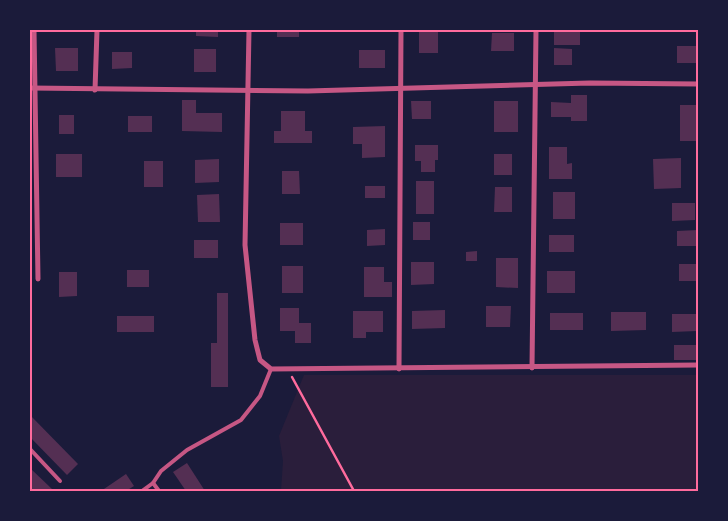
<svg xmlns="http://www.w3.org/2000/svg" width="728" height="521" font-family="'Source Sans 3',sans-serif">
  <rect width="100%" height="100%" fill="#1b1b3a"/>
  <polygon fill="#2a1e3b" points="304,375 698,375 698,491 281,491 283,461 279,436"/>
  <g fill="#542f53">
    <polygon points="196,30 218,30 218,37 196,36"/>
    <rect x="277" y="30" width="22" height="7"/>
    <rect x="554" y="30" width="26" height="15"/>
    <rect x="419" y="32" width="19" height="21"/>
    <polygon points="492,33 514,33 514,51 491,51"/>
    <rect x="677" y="46" width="19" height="17"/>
    <polygon points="55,48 78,48 78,71 56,71"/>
    <polygon points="554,48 572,49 572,65 554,65"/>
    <rect x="194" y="49" width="22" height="23"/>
    <rect x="359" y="50" width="26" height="18"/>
    <polygon points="112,52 132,52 132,68 112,69"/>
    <polygon points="571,95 587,95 587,121 571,121 571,117 551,117 551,102 571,103"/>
    <polygon points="182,100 196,100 196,113 222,113 222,132 182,131"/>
    <polygon points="411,101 431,101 431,119 412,119"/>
    <rect x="494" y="101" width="24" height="31"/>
    <rect x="680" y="105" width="17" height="36"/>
    <polygon points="281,111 305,111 305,131 312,131 312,143 274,143 274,131 281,131"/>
    <rect x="59" y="115" width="15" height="19"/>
    <rect x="128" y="116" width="24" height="16"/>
    <polygon points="385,126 385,157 362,158 362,144 353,144 353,127"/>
    <polygon points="415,145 438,145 438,160 435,160 435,172 421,172 421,161 415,161"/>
    <polygon points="549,147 567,147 567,164 572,163 572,179 549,179"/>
    <rect x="56" y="154" width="26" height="23"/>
    <rect x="494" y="154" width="18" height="21"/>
    <polygon points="681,158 681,188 654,189 653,159"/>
    <polygon points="219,159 219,182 195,183 195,160"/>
    <rect x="144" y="161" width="19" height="26"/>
    <polygon points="282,171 299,171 300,194 282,194"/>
    <rect x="416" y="181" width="18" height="33"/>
    <rect x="365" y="186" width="20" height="12"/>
    <polygon points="495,187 512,187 512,212 494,212"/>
    <rect x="553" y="192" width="22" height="27"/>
    <polygon points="219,194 220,222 198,222 197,195"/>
    <polygon points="672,203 695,203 695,220 672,221"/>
    <rect x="413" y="222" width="17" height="18"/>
    <rect x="280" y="223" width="23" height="22"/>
    <polygon points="385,229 385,245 367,246 367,230"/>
    <polygon points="698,230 698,246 677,246 677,231"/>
    <rect x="549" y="235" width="25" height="17"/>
    <rect x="194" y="240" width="24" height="18"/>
    <polygon points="477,251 477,261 466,261 466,252"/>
    <polygon points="496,258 518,258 518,288 496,287"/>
    <polygon points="411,262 434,262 434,284 411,285"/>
    <rect x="679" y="264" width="19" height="17"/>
    <rect x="282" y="266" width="21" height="27"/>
    <polygon points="364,267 384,267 384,282 392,282 392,297 364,297"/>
    <rect x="127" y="270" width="22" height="17"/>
    <rect x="547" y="271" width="28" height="22"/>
    <polygon points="59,272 77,272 77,296 59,297"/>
    <polygon points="217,293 228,293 228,387 211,387 211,343 217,343"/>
    <polygon points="486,306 511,306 510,327 486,327"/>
    <polygon points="280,308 299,308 299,323 311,323 311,343 295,343 295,331 280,331"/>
    <polygon points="445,310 445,328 412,329 412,311"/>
    <polygon points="353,311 383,311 383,332 366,332 366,338 353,338"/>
    <polygon points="611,312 646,312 646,330 611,331"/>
    <rect x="550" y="313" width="33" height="17"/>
    <polygon points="672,314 697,314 697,331 672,332"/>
    <rect x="117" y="316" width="37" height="16"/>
    <rect x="674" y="345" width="23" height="15"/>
    <polygon points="30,415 78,464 67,475 30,437"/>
    <polygon points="187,463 205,491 186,491 173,472"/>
    <polygon points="30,468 52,489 50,491 30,491"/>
    <polygon points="126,474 134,486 126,491 101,491"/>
  </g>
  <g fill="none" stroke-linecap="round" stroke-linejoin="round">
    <polyline stroke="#ff6b9d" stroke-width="2.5" points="292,377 354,491"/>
    <g stroke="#c65784" stroke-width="4">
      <polyline points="30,449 60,481"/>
      <polyline points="153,483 161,471 187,450 241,420 260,396 271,369"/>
      <polyline points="142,491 153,483 159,491"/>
    </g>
    <g stroke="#c65784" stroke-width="5">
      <polyline points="34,30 38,279"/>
      <polyline points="249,30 245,245 255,340 260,360 271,369 698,365"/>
      <polyline points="30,88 308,91 590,83 698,84"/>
      <polyline points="95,90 97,30"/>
      <polyline points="532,368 536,30"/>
      <polyline points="399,369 401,30"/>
    </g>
  </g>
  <rect width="728" height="521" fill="none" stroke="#1b1b3a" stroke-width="62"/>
  <rect x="31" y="31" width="666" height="459" fill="none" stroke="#ff6b9d" stroke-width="2"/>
</svg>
